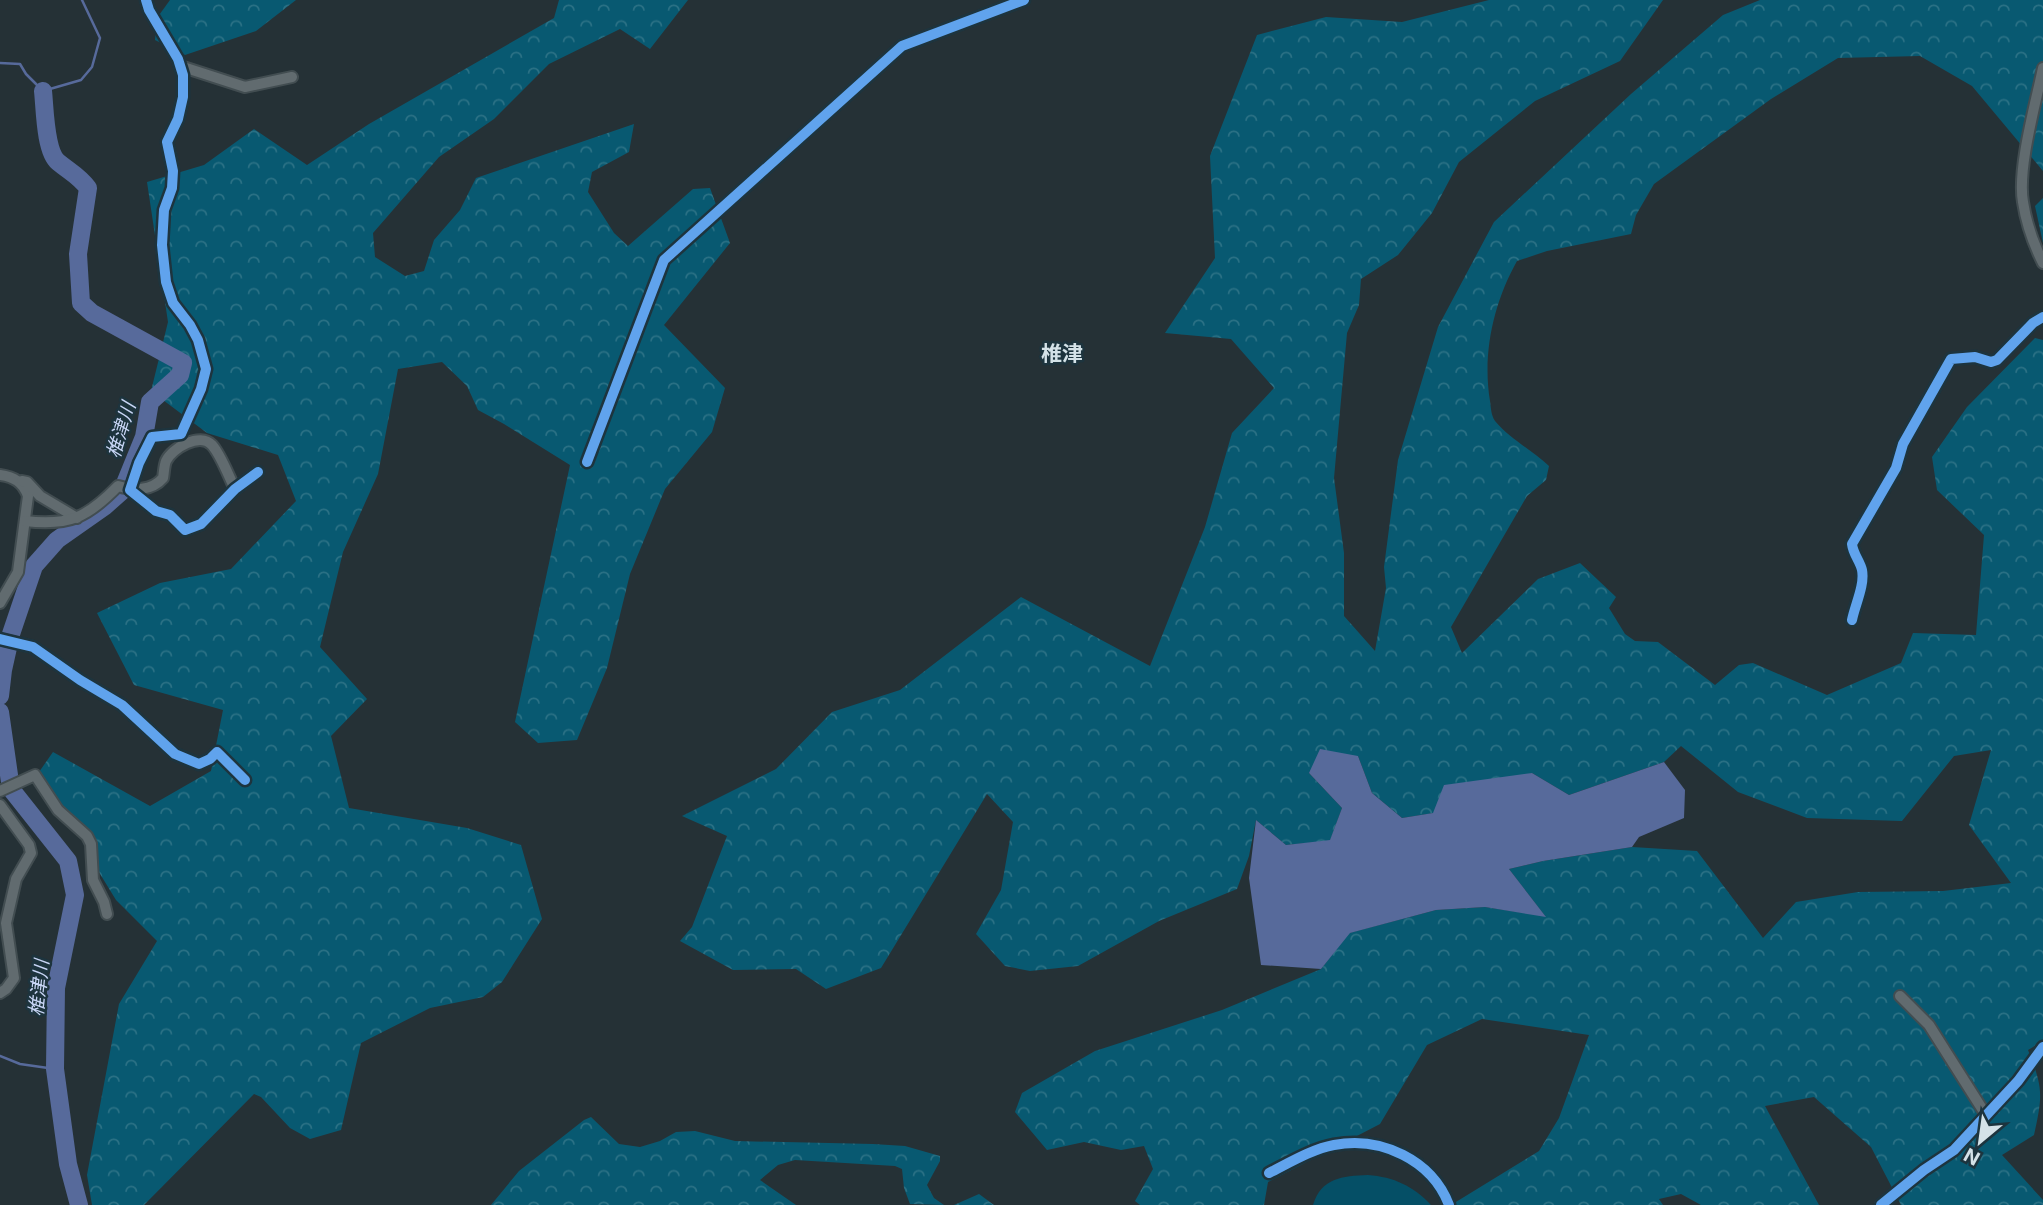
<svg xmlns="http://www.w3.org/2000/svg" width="2043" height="1205" font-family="Inter,'Noto Sans JP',sans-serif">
  <defs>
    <pattern id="forest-crowns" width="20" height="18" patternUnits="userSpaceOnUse" patternTransform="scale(1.75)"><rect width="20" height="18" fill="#085971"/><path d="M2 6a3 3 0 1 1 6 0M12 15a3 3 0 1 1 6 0" fill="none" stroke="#2b7185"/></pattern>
  </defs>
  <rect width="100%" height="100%" fill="#253136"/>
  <g fill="url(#forest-crowns)">
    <polygon points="170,0 296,0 256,31 185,55 155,40 157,18"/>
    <polygon points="559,0 688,0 650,49 620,29 549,64 494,119 439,157 373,233 375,257 405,276 424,271 434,240 460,210 476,178 634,124 629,152 592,172 588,192 614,233 628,246 693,189 710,188 730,243 664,325 725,388 712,432 665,489 630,574 607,668 577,740 538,743 515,722 570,465 504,424 478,410 467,386 442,362 398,369 378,474 343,552 320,647 367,699 331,736 349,808 467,828 521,845 542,919 502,982 483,997 430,1008 361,1043 341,1130 310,1139 290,1128 261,1097 254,1094 144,1205 92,1205 87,1175 119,1004 157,941 116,900 97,869 96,843 57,804 39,772 53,752 150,806 211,771 223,710 134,685 97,613 160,583 231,569 296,501 278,455 207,433 151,391 168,322 147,182 204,165 254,129 307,165 369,124 554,18"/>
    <path d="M1489,0H1663L1620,61L1535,101L1459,162L1432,213L1398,255L1361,279L1359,305L1347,333L1334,478L1344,553V616L1375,651L1386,588L1384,567L1398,460L1438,327L1494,222L1631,94L1723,15L1760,0H2043V171L1972,86L1920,56L1838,58L1771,99L1654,184L1636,215L1631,234L1547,251L1517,261C1494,302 1482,353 1490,401C1491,408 1491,415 1495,421C1510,439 1532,450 1549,466L1546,480L1527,496L1451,627L1462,653L1538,579L1580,563L1616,597L1609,608L1625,634L1635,641L1658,642L1715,685L1739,665L1753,663L1827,695L1901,663L1913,633L1976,635L1984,535L1937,490L1932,457L1967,407L2035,338L2043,340V1041L2028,1050C2043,1087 2043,1095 2034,1135L2002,1155L2043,1200V1205H1901L1871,1147L1814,1097L1765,1106L1819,1205H1701L1681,1194L1659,1199L1663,1205H1451L1539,1151L1559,1118L1589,1035L1482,1019L1427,1045L1380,1124L1268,1182L1264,1205H1140L1135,1201L1153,1169L1144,1146L1121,1150L1084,1142L1047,1150L1015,1112L1022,1093L1095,1051L1222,1010L1321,969L1349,933L1436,910L1485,907L1545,916L1509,869L1543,861L1632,847L1697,851L1763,938L1796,902L1858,892L1943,891L2011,883L1969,825L1991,750L1954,756L1902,821L1807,818L1738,792L1681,746L1664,762L1569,795L1532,773L1434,813L1402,818L1372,793L1358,756L1309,773L1342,808L1330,841L1286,845L1256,820L1249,856L1237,889L1159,921L1078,966L1030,971L1005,966L976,934L1001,890L1013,822L987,794L881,968L826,989L796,969L733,970L680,941L692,927L727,836L682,816L776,769L832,712L900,690L1021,597L1150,666L1205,527L1232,433L1274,388L1231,339L1165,333L1215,258L1210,156L1257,35L1326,17L1402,22Z"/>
    <polygon points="2043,198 2043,243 2035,206"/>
    <polygon points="591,1117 619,1144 640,1147 660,1141 676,1132 695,1131 735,1141 873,1144 905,1146 940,1156 940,1161 927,1185 934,1198 944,1205 910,1204 904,1188 902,1169 895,1166 795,1160 778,1165 760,1180 796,1205 491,1205 519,1171 584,1120"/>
    <polygon points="979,1194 994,1205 954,1205"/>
  </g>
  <path fill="#054f66" d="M1368,1175C1394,1177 1413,1186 1431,1205H1313C1321,1178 1342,1176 1368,1175Z"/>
  <polygon fill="#576a9b" points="1320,749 1358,756 1372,793 1402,818 1433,813 1444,785 1532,773 1569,795 1664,762 1685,790 1684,818 1639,837 1632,847 1543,861 1509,869 1546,917 1485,907 1436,910 1350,933 1321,969 1261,965 1249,878 1256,820 1286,845 1330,840 1342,808 1309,773"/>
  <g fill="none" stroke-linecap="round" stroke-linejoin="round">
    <g stroke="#576a9b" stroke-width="2.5">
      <polyline points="0,63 20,64 26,74 43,91 81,80 92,67 100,38 82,0"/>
      <polyline points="0,1056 20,1064 55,1069"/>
    </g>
    <g stroke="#576a9b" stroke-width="18">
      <path d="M0,696L3,670L11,634L34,566L57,540L104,507L122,491L144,437L150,402L180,375L183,363L92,313L81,303L78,254L88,188C78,175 70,172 58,162C45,151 45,109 43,91"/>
      <polyline points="0,712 11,789 68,861 75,895 56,988 55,1069 68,1164 79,1205"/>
    </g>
    <g stroke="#424d51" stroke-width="14">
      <g id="street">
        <polyline points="146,0 149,10 178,59 183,75 183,97 178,119 167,142 173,171 172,188 164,210 162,245 166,282 173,303 190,325 198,340 206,369 201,389 181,434 152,437 139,463 130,490 156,511 170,515 185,530 201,524 235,489 258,472"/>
        <polyline points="180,66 245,87 292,77"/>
        <path d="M2043,68C2036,102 2017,169 2023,202C2026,222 2034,245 2043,263"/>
        <polyline points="587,462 664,260 902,46 1024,0"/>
        <path d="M0,475C14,477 23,482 28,496L18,572L0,603"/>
        <polyline points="22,481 27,482 40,496 77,518"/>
        <path d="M25,521C69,526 87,518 118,486C133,491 152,491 163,478C164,473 164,466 166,461C172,448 200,432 212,445C221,455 229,477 235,489"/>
        <path d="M1852,620C1855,605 1865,585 1862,570C1860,561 1853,554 1852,544L1896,468L1903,444L1951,359L1975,357L1991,362L1997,360L2033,323L2043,317"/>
        <polyline points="0,639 33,647 80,680 122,705 175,754 199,764 210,759 217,752 245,780"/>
        <polyline points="0,791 35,775 58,810 87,836 91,844 93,880 104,902 107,914"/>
        <polyline points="0,805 29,845 31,853 16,879 6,923 14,978 6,989 0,993"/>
        <polyline points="1900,996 1929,1025 1986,1115"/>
        <path d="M1269,1173C1289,1163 1312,1149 1334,1145C1381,1136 1432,1160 1449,1205"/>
        <polyline points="1881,1205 1924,1170 1954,1150 2018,1081 2043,1047"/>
      </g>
    </g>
    <use href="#street" stroke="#616b6f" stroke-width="10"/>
    <g stroke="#1d343e" stroke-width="15">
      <g id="cycleway">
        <polyline points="146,0 149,10 178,59 183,75 183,97 178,119 167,142 173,171 172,188 164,210 162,245 166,282 173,303 190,325 198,340 206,369 201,389 181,434 152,437 139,463 130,490 156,511 170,515 185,530 201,524 235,489 258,472"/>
        <polyline points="587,462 664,260 902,46 1024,0"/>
        <path d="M1852,620C1855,605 1865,585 1862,570C1860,561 1853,554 1852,544L1896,468L1903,444L1951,359L1975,357L1991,362L1997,360L2033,323L2043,317"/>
        <polyline points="0,639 33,647 80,680 122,705 175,754 199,764 210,759 217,752 245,780"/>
        <path d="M1269,1173C1289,1163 1312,1149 1334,1145C1381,1136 1432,1160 1449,1205"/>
        <polyline points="1881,1205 1924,1170 1954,1150 2018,1081 2043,1047"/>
      </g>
    </g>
    <use href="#cycleway" stroke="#60a3ed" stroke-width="10"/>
  </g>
  <g text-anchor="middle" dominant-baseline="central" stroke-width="5" stroke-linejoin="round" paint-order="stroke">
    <g font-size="19" font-style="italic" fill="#c8d5f5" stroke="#1d343e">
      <text transform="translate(121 430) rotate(-73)">椎津川</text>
      <text transform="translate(39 988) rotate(-84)">椎津川</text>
    </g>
    <g font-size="21" font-weight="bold" fill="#d4e2e8" stroke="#1d343e">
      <text x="1062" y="353">椎津</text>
    </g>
  </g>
  <g transform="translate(1980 1142) rotate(209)" stroke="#1d343e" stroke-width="5" paint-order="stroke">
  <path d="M0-5L12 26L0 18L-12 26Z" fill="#d4e2e8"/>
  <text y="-10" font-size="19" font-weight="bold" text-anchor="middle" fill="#d4e2e8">N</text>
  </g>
</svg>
